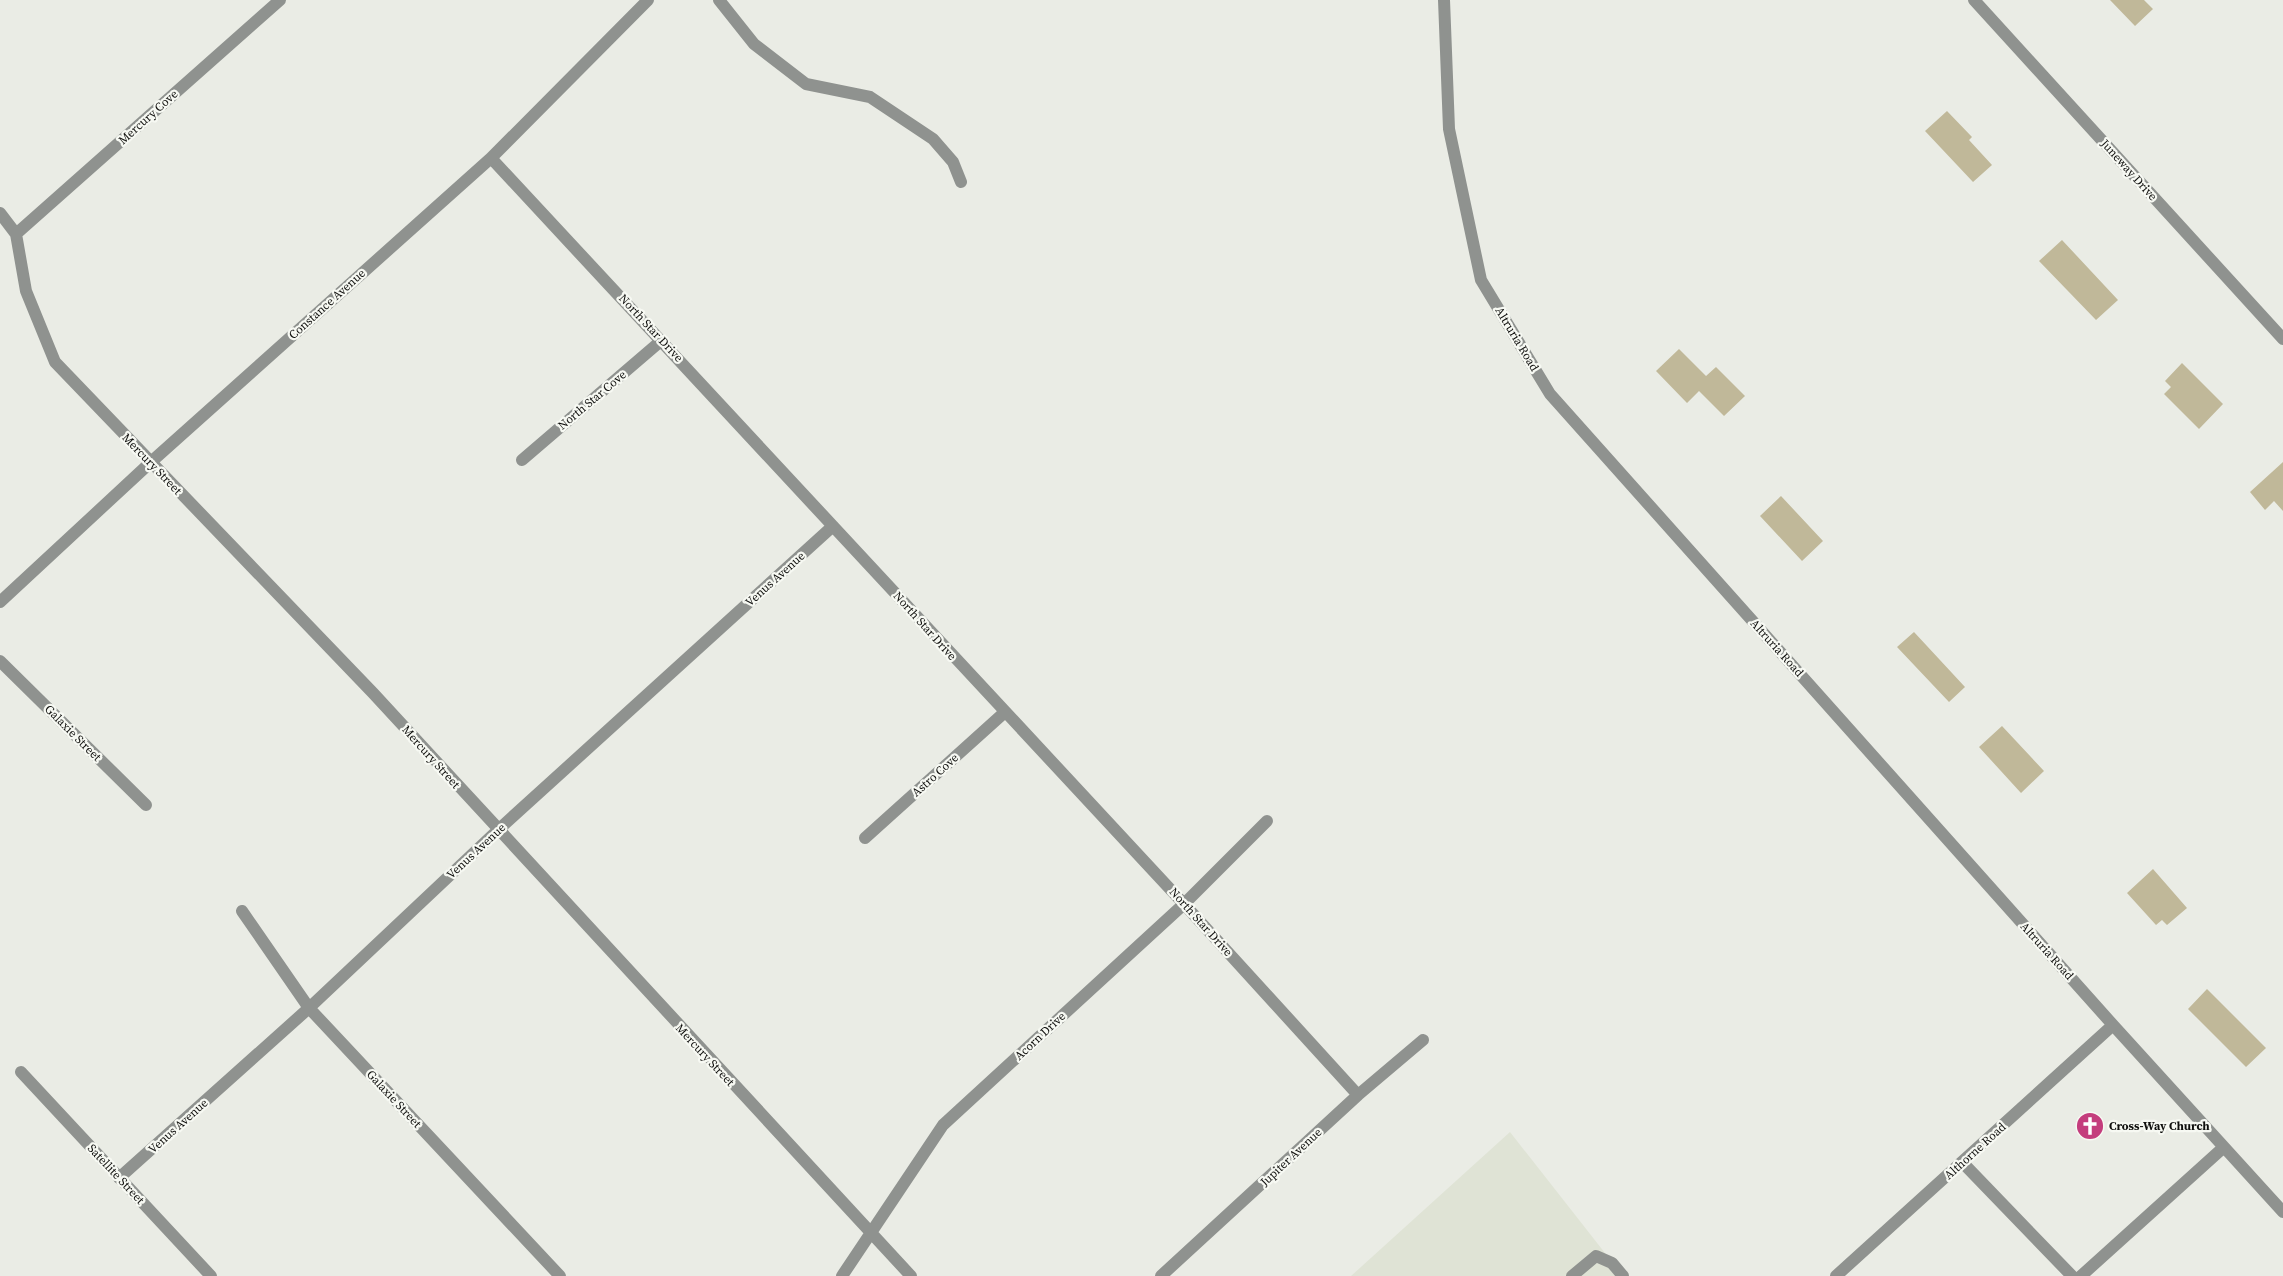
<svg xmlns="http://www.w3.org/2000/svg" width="2283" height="1276" font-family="'Source Serif 4',serif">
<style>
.built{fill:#dfe3d5}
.building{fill:#c0b899}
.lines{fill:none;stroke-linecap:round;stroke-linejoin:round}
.minor{stroke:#8f928f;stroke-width:12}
.labels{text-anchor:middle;stroke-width:4.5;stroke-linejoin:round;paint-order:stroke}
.street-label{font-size:12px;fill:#0f0f0d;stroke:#f7f9f3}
.poi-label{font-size:12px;font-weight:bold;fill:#0f0f0d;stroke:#f7f9f3;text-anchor:start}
</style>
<rect width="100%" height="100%" fill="#eaece5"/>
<path class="built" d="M1510 1132 1623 1276H1351Z"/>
<path class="building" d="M2110 0H2144L2153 9 2135 26Z
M1947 111 1972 137 1969 140 1992 165 1973 182 1925 131Z
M2062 240 2118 300 2096 320 2039 261Z
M1679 349 1706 376 1716 367 1745 396 1724 416 1699 391 1687 403 1656 371Z
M2182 363 2223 404 2199 429 2164 394 2171 387 2165 381Z
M2283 462V511L2274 501 2265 510 2250 492Z
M1781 496 1823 541 1802 561 1760 516Z
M1914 632 1965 687 1949 702 1897 647Z
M2002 726 2044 771 2021 793 1979 747Z
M2153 869 2187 908 2167 925 2162 920 2156 925 2127 893Z
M2207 989 2266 1048 2246 1067 2188 1009Z"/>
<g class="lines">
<path class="minor" d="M719 0 754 44 806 84 870 97 933 139 953 162 961 182
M1444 0 1449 129 1481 280 1550 394 2113 1025 2283 1212
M1974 0 2283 339
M491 158 1184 904 1358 1095
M0 213 16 234 26 291 55 362 373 693 911 1276
M16 234 280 0
M522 460 662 340
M0 602 151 462 491 158 648 0
M0 661 146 805
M865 838 1005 712
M242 911 309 1008 560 1276
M21 1072 211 1276
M1963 1163 2072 1276
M119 1178 309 1008 498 830 833 526
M842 1276 943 1125 1184 904 1267 821
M1161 1276 1358 1095 1423 1040
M1572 1276 1596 1256 1612 1263 1623 1276
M1836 1276 2113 1025
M2081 1276 2224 1147"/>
</g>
<defs>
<symbol id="church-disc" viewBox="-11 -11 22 22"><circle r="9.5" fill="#c43d7d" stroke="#f7f9f3"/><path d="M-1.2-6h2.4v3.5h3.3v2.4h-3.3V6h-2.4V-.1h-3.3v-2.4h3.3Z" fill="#fff"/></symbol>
</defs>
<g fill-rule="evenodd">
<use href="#church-disc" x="2074" y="1110" width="32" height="32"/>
</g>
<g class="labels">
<g class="street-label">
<text transform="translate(148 117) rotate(-42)" y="4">Mercury Cove</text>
<text transform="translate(2129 170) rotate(48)" y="4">Juneway Drive</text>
<text transform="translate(327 304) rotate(-42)" y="4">Constance Avenue</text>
<text transform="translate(651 328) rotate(47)" y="4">North Star Drive</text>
<text transform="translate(1517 339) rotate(59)" y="4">Altruria Road</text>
<text transform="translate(592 400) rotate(-40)" y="4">North Star Cove</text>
<text transform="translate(152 464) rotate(46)" y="4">Mercury Street</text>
<text transform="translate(775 579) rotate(-42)" y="4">Venus Avenue</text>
<text transform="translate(925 626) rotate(48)" y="4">North Star Drive</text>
<text transform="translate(1777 648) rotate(48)" y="4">Altruria Road</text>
<text transform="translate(73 733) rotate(45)" y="4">Galaxie Street</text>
<text transform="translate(431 757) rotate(48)" y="4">Mercury Street</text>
<text transform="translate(935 775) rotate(-42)" y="4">Astro Cove</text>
<text transform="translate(476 851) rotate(-43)" y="4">Venus Avenue</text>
<text transform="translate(1201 922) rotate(48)" y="4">North Star Drive</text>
<text transform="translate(2047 951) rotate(48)" y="4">Altruria Road</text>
<text transform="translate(1040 1036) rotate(-43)" y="4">Acorn Drive</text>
<text transform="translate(705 1055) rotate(47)" y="4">Mercury Street</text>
<text transform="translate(394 1099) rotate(47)" y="4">Galaxie Street</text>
<text transform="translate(178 1126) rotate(-42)" y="4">Venus Avenue</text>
<text transform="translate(1975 1151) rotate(-42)" y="4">Althorne Road</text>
<text transform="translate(1291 1157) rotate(-43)" y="4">Jupiter Avenue</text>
<text transform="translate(116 1174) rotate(47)" y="4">Satellite Street</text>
</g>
<g class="poi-label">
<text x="2109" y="1130">Cross-Way Church</text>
</g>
</g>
</svg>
